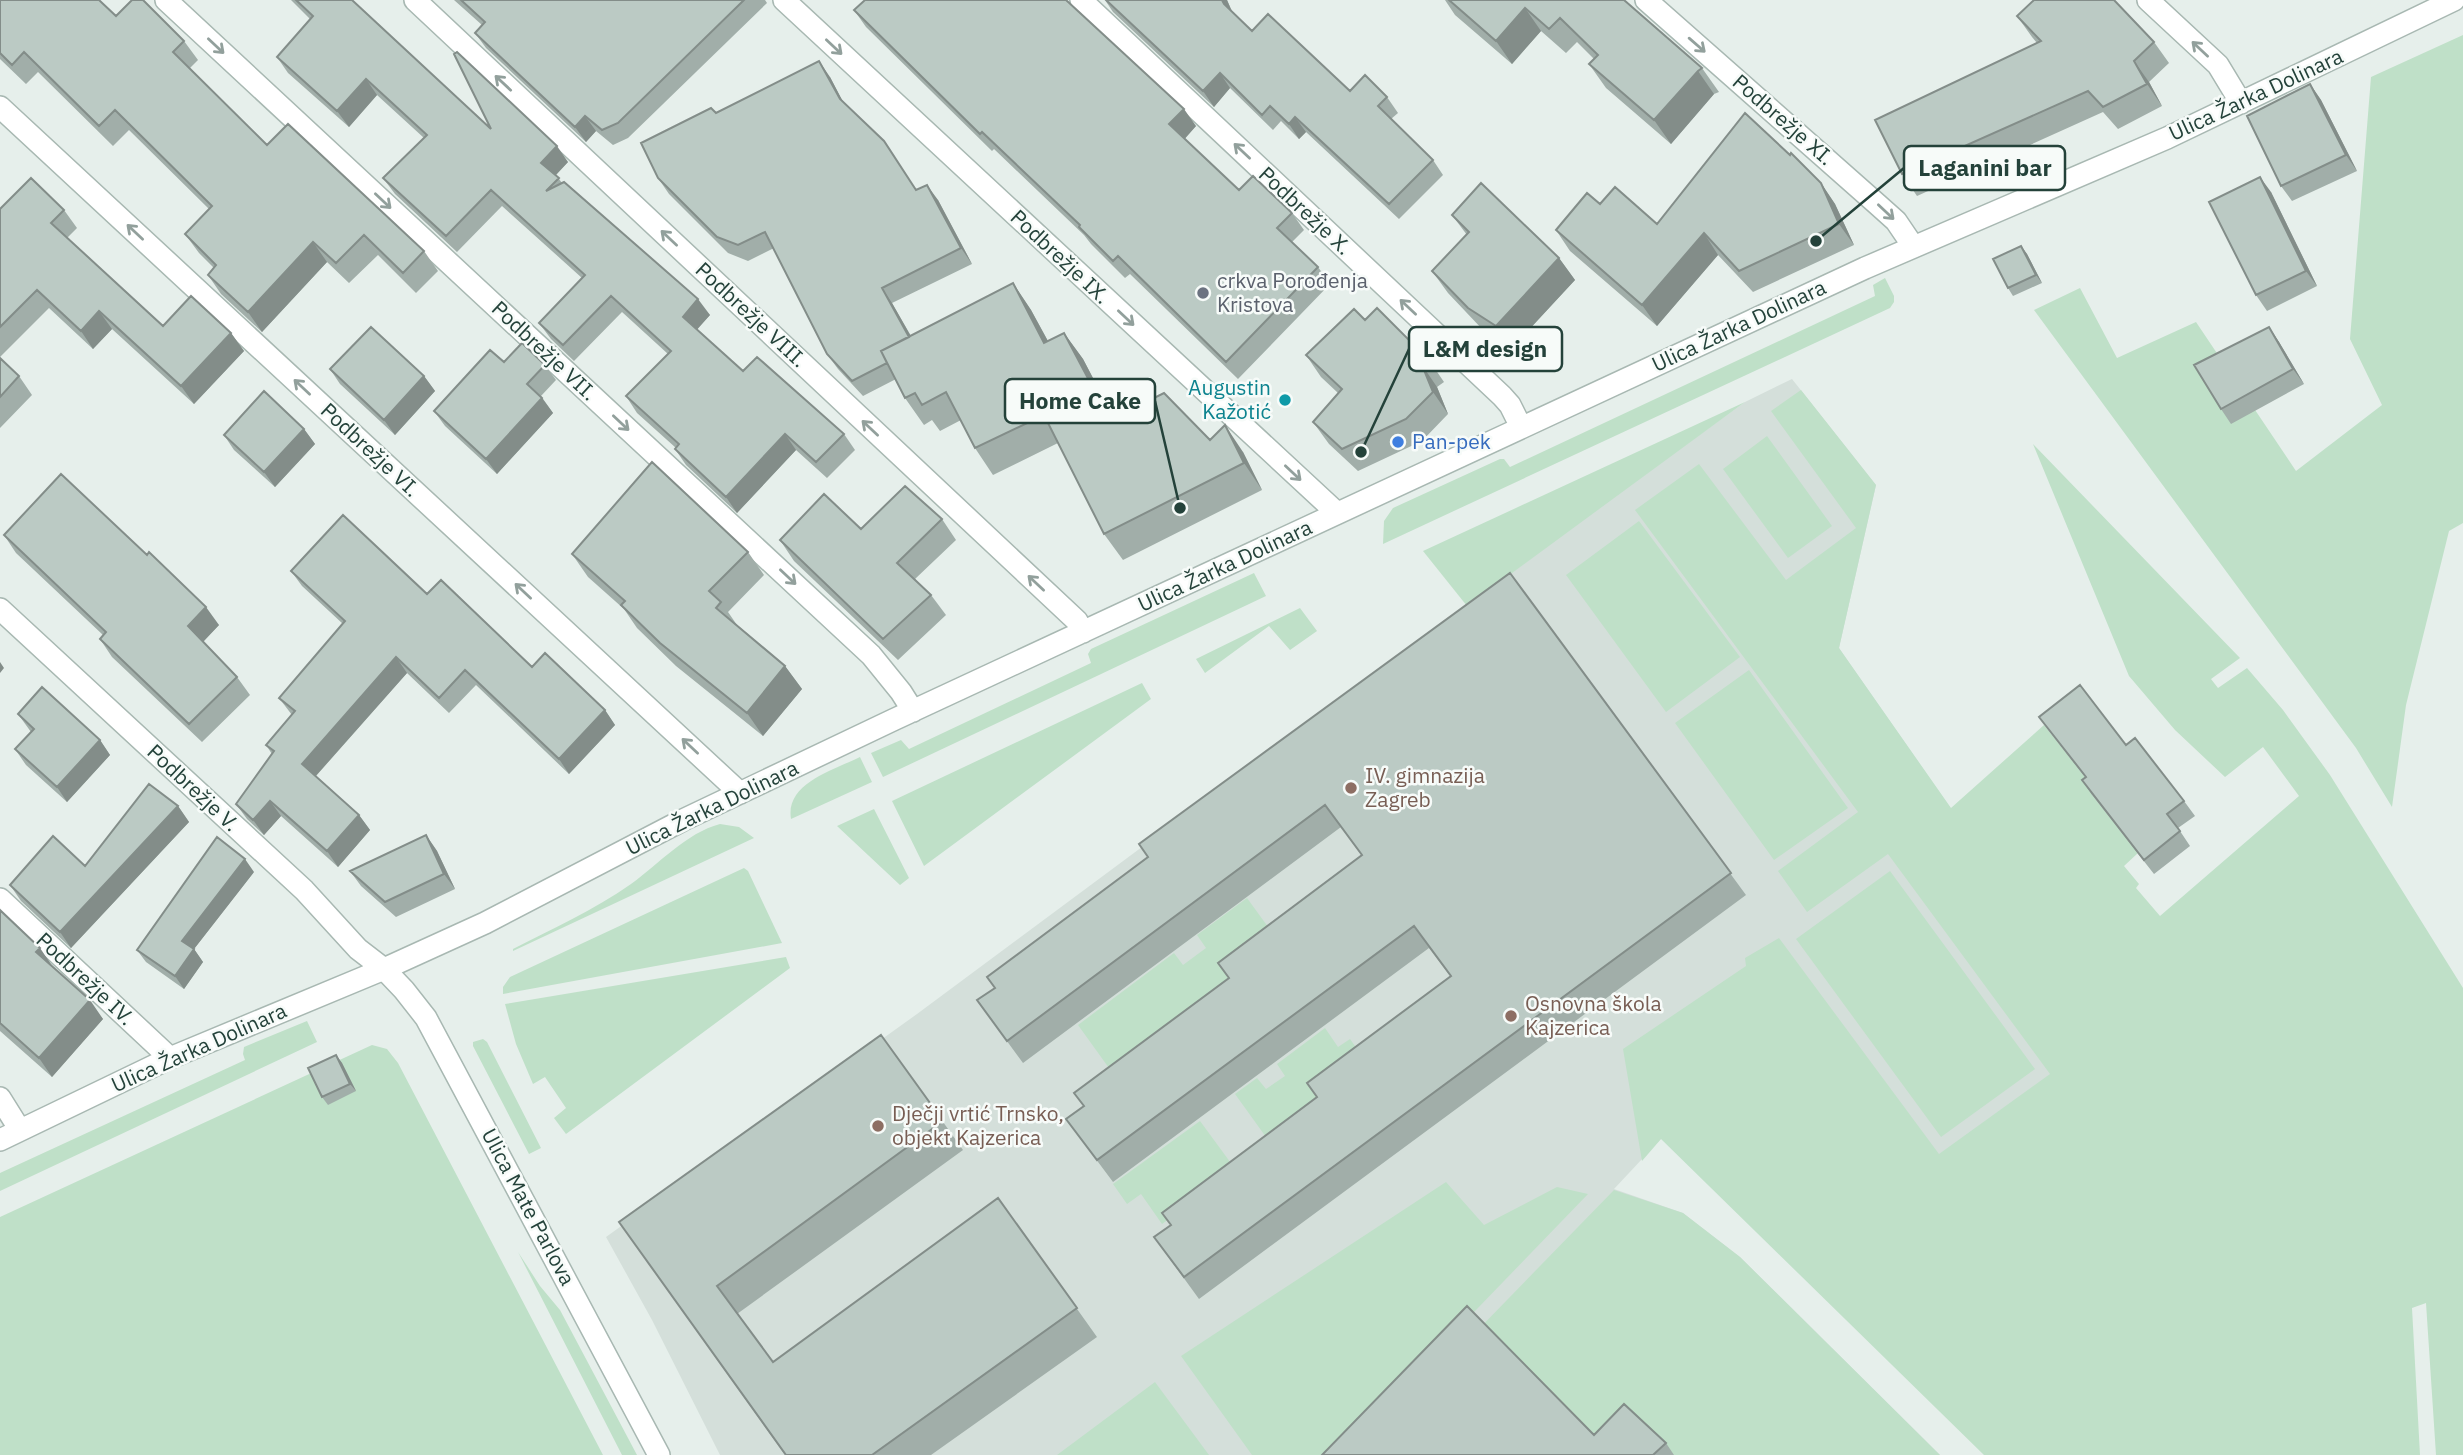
<svg xmlns="http://www.w3.org/2000/svg" width="2463" height="1455" font-family="'IBM Plex Sans',sans-serif">
<style>
.built{fill:#d4dfda}
.green{fill:#bfe0c8}
.lines{fill:none;stroke-linecap:round;stroke-linejoin:round}
.minor-casing{stroke:#a8b8b2;stroke-width:24}
.minor{stroke:#fff;stroke-width:21}
.wall{fill:#a1aea9}
.shaded-wall{fill:#838d89}
.building{fill:#bbcac4;stroke:#838d89;stroke-width:2}
.oneway{stroke:#92a09c}
.worship-dot{fill:#6b7280;stroke:#f7fbf9;stroke-width:2.5}
.culture-dot{fill:#0f9aa8;stroke:#f7fbf9;stroke-width:2.5}
.shop-dot{fill:#3f7fe0;stroke:#f7fbf9;stroke-width:2.5}
.education-dot{fill:#8d6e63;stroke:#f7fbf9;stroke-width:2.5}
.labels{text-anchor:middle;stroke-width:5;stroke-linejoin:round;paint-order:stroke}
.street-label{font-size:21px;fill:#24423a;stroke:#f7fbf9}
.worship-label{font-size:21px;fill:#5b616d;stroke:#f7fbf9;text-anchor:start}
.culture-label{font-size:21px;fill:#0d838f;stroke:#f7fbf9;text-anchor:end}
.shop-label{font-size:21px;fill:#366cbe;stroke:#f7fbf9;text-anchor:start}
.education-label{font-size:21px;fill:#785e54;stroke:#f7fbf9;text-anchor:start}
.leader{fill:none;stroke:#24423a;stroke-width:2.5}
.callout-dot{fill:#24423a;stroke:#f7fbf9;stroke-width:2.5}
.callout{fill:#f7fbf9;stroke:#24423a;stroke-width:2.5}
.callout-label{font-size:23px;text-anchor:middle;font-weight:bold;fill:#24423a}
</style>
<rect width="100%" height="100%" fill="#e6efeb"/>
<path class="built" d="M1792 379 1876 485 1839 648 1951 809 2199 1132 1951 1247 1746 1048 1614 1189 1683 1213 1740 1257 1940 1455H720L652 1320 606 1237 917 1014 1631 484 1745 402Z"/>
<path class="green" d="M2463 35V523L2449 531 2406 705 2392 807 2356 748 2034 310 2080 288 2117 358 2196 322 2296 471 2382 405 2350 339 2371 77Z
M1885 278 1894 296V302L1890 308 1383 544 1384 521 1393 508 1500 459H1504L1510 467 1875 296 1873 285Z
M1801 390 1876 485 1839 648 1951 808 2044 725 2096 791 2092 795 2138 853 2124 866 2139 884 2136 888 2160 916 2299 796 2263 747 2225 777 2175 730 2129 676 2033 444 2240 658 2211 679 2218 688 2247 668 2283 710 2330 775 2463 988V1455H2436L2426 1303 2412 1308 2420 1455H1984L1661 1139 1642 1161 1623 1049 1746 966 1745 958 1779 938 1939 1154 2050 1074 1888 854 1807 912 1778 871 1858 812 1635 510 1699 464 1786 580 1856 528 1771 411Z
M1745 402 1467 606 1423 551Z
M1767 436 1832 526 1788 558 1723 469Z
M1639 521 1740 657 1666 712 1566 575Z
M1254 573 1266 596 883 777 871 753 901 740 909 749 1091 663 1088 654 1091 649Z
M1300 608 1317 631 1290 650 1269 626 1205 673 1196 659Z
M1749 670 1848 808 1774 860 1675 723Z
M1142 683 1151 699 924 866 892 801Z
M860 757 872 782 791 819C785 783 834 770 860 757Z
M874 809 909 878 900 885 837 826Z
M720 824 739 827 754 838 513 951V949C552 929 594 910 631 884 659 864 686 833 720 824Z
M744 868 748 871 782 943 503 994V987L510 977Z
M1890 871 2035 1069 1941 1137 1796 939Z
M1247 898 1271 931 1270 953 1114 1075 1078 1025 1174 953 1183 965 1206 948 1197 935Z
M786 957 790 968 566 1134 554 1118 566 1108 545 1077 533 1084 516 1044 505 1004Z
M307 1021 317 1042 0 1191V1173L245 1060 243 1054 244 1047Z
M1325 1028 1338 1047 1350 1039 1370 1067 1271 1144 1235 1094 1257 1078 1266 1089 1285 1076 1277 1064Z
M483 1039 487 1042 541 1148 529 1154 473 1046V1042Z
M372 1045 387 1049 398 1063 603 1455H0V1217Z
M1200 1121 1236 1170 1162 1224 1141 1194 1127 1204 1113 1184Z
M1446 1182 1484 1225 1557 1187 1588 1194 1336 1455H1252L1181 1356Z
M1614 1190 1683 1213 1740 1257 1940 1455H1356Z
M518 1252 540 1286 560 1310 637 1455H622Z
M1155 1382 1209 1455H1057Z"/>
<g class="lines">
<defs>
<path id="minor" d="M166 0 871 655 901 692 913 711
M415 0 1077 621 1083 632
M784 0 1337 513
M1081 0 1502 396 1510 405 1521 427
M1646 0 1877 204 1896 221 1913 246
M2148 0 2218 65 2241 103
M0 107 740 793
M0 609 304 890 358 949 384 969 404 990 426 1018 659 1455
M0 899 170 1058
M0 1098 20 1130
M0 1140 170 1058 384 969 485 923 683 820 893 720 1865 268 2167 138 2454 0"/>
</defs>
<use href="#minor" class="minor-casing"/>
<use href="#minor" class="minor"/>
</g>
<path class="wall" d="M0 0 116 16 184 41 198 60 190 68 267 145 424 251 438 271 416 293 378 255 349 283 327 262 262 332 221 294 208 275 214 268 199 253 185 234 209 209 129 130 113 146 38 72 26 84 0 59Z
M291 0H352L491 129 568 162 556 175 562 183 710 315 697 329 743 371 844 434 855 450 827 478 796 450 737 513 686 465 675 449 676 448 637 413 626 396 668 354 622 312 574 361 551 339 539 323 582 278 502 206 457 252 395 194 383 178 424 138 377 95 349 127 288 73 277 57 310 19Z
M454 0H765L767 3 628 138 613 145 596 131 586 142 486 48 475 33 482 25Z
M1105 0H1227L1232 11 1252 31 1350 91 1387 97 1398 113 1391 119 1433 160 1443 175 1399 219 1306 132 1299 139 1281 121 1273 130 1230 88 1214 107 1113 12Z
M1445 0H1624L1702 68 1719 92 1714 94 1671 144 1606 88 1589 64 1594 59 1577 42 1566 53 1541 31 1512 64 1455 15Z
M854 10 1196 126 1184 139 1239 190 1292 213 1304 230 1292 242 1318 267 1330 284 1238 379 1130 274 1125 278 1091 244 1084 235 994 149 992 151 866 27Z
M2017 16 2154 42 2169 63 2149 82 2162 106 2118 129 2103 112 1917 196 1902 174 2037 43 2032 37Z
M830 77 844 104 917 190 938 200 972 264 892 303 911 336 1013 283 1031 310 1048 341 1064 333 1083 359 1114 418 1210 440 1243 452 1262 490 1123 560 1104 534 1058 443 993 475 975 448 961 420 940 431 932 420 924 425 905 398 896 379 863 396 838 369 827 354 774 248 748 261 728 253 669 194 658 178 716 113Z
M2310 84 2321 100 2357 171 2292 201 2281 186Z
M1821 183 1835 204 1854 245 1753 292 1718 255 1657 326 1570 251 1556 230 1600 204 1657 224Z
M2271 192 2317 286 2267 311 2256 295Z
M0 209 64 210 77 228 67 238 163 326 231 333 244 351 194 404 112 329 93 349 49 308 0 357Z
M1452 215 1559 258 1575 280 1512 348 1483 330 1448 293 1432 271 1467 235Z
M2021 246 2027 254 2042 283 2013 296 2008 288Z
M1365 320 1429 360 1444 382 1437 387 1448 414 1422 441 1358 471 1329 444 1313 422 1338 393 1321 377 1306 355Z
M2269 327 2279 342 2304 384 2231 424 2221 409Z
M0 358 19 376 32 395 0 428Z
M504 362 545 365 556 380 541 396 553 413 497 474 445 426 434 411Z
M330 369 424 376 435 391 395 435 340 384Z
M304 429 315 444 275 487 234 450 224 435Z
M942 519 956 540 915 579 931 595 946 615 898 660 794 561 780 540Z
M4 535 219 625 203 642 237 677 250 695 202 742 112 657 100 639 103 635 16 553Z
M748 552 764 575 728 612 737 625 785 666 802 689 763 736 676 666 637 628 624 609 588 577 572 554Z
M291 571 427 594 532 667 605 710 615 725 569 774 476 685 449 713 407 673 316 776 359 815 370 830 338 867 281 816 264 835 247 819 236 804 272 754 266 745 292 715 279 698 343 624 302 586Z
M1510 573 1746 895 1199 1299 1154 1237 1171 1225 1317 1097 1450 976 1429 948 1113 1182 1066 1119 1084 1107 1074 1093 1229 978 1362 856 1341 827 1023 1063 977 1000 995 988 987 977 1148 857Z
M18 714 100 740 110 755 67 802 26 765 15 749 31 732Z
M2039 717 2126 745 2184 801 2195 816 2178 828 2190 846 2154 874 2092 795 2082 780 2085 777Z
M178 806 189 822 71 948 21 901 10 885 85 866Z
M426 835 437 851 455 889 396 917 361 886 350 871Z
M254 872 194 949 203 962 184 989 146 962 137 950Z
M0 910 53 967 103 1019 52 1077 0 1031Z
M881 1035 963 1150 737 1314 773 1362 998 1198 1097 1337 931 1455H785L619 1222Z
M336 1055 342 1063 356 1091 328 1105 322 1097Z
M1594 1435 1666 1443 1674 1455H1322Z"/>
<path class="shaded-wall" d="M1222 0H1227L1235 19 1224 4Z
M1525 8 1541 31 1512 64 1496 41Z
M819 61 830 77 850 115 840 99Z
M2134 61 2149 82 2162 106 2147 84Z
M1698 71 1714 94 1671 144 1654 120Z
M1220 73 1230 88 1214 107 1203 91Z
M366 79 377 95 349 127 337 111Z
M2310 84 2321 100 2357 171 2346 155Z
M1184 109 1196 126 1182 142 1169 124Z
M585 116 596 131 586 142 575 127Z
M1295 117 1306 132 1299 139 1289 124Z
M557 146 568 162 552 179 541 163Z
M2260 177 2271 192 2317 286 2306 271Z
M1821 183 1835 204 1854 245 1839 224Z
M927 185 938 200 972 264 961 248Z
M1704 233 1718 255 1657 326 1642 305Z
M313 242 327 262 262 332 248 312Z
M2021 246 2027 254 2042 283 2036 275Z
M1559 258 1575 280 1512 348 1496 326Z
M1013 283 1031 310 1063 369 1044 343Z
M882 288 892 303 926 363 915 348Z
M698 299 710 315 694 333 683 317Z
M99 311 112 329 93 349 81 331Z
M2269 327 2279 342 2304 384 2293 369Z
M231 333 244 351 194 404 181 386Z
M1064 333 1083 359 1129 447 1110 420Z
M1422 365 1437 387 1448 414 1433 392Z
M424 376 435 391 395 435 384 420Z
M542 398 553 413 497 474 486 459Z
M1225 425 1243 452 1262 490 1244 463Z
M304 429 315 444 275 487 264 472Z
M785 434 796 450 737 513 726 497Z
M206 607 219 625 200 645 188 626Z
M396 657 407 673 313 779 302 764Z
M0 662 4 668 0 673Z
M785 666 802 689 763 736 747 713Z
M605 710 615 725 569 774 559 759Z
M100 740 110 755 67 802 57 787Z
M270 801 281 816 264 835 253 820Z
M178 806 189 822 71 948 60 932Z
M359 815 370 830 338 867 327 851Z
M426 835 437 851 455 889 444 874Z
M245 859 254 872 194 949 203 962 184 989 175 976 182 941Z
M40 948 53 967 49 971 36 952Z
M90 1000 103 1019 52 1077 39 1058Z
M336 1055 342 1063 356 1091 350 1084Z"/>
<path class="building" d="M0 0H99L116 16 132 0H143L184 41 173 52 267 145 288 124 424 251 403 273 364 235 336 263 313 242 248 312 208 275 216 265 185 234 212 206 115 110 99 126 24 52 12 65 0 53Z
M296 0H352L491 129 454 54 457 52 557 146 541 163 559 178 546 191 564 182 698 299 683 317 743 371 757 357 844 434 816 462 785 434 726 497 675 449 679 444 626 396 671 351 611 296 563 345 539 323 585 275 491 190 446 236 383 178 427 135 366 79 337 111 277 57 313 16Z
M461 0H744L618 123 602 130 585 116 575 127 475 33 485 22Z
M865 0H1066L1184 109 1169 124 1239 190 1253 176 1292 213 1277 228 1318 267 1226 362 1118 256 1113 261 1079 227 1080 225 982 132 980 134 854 10Z
M1106 0H1222L1224 4 1252 31 1268 14 1350 91 1365 75 1387 97 1378 106 1433 160 1389 204 1295 117 1289 124 1270 106 1262 115 1220 73 1203 91Z
M1449 0H1624L1702 68 1698 71 1654 120 1589 64 1598 55 1560 18 1549 29 1525 8 1496 41Z
M2034 0H2114L2154 42 2134 61 2147 84 2103 107 2088 91 1902 174 1875 120 2041 41 2017 16Z
M819 61 840 99 884 141 916 190 927 185 961 248 882 288 909 337 881 351 887 363 852 381 827 354 765 232 738 245 717 237 658 178 641 143 711 108 716 113Z
M2310 84 2346 155 2281 186 2247 116Z
M1745 113 1790 155 1791 153 1821 183 1839 224 1739 271 1704 233 1642 305 1556 230 1587 193 1600 204 1615 187 1657 224Z
M2260 177 2306 271 2256 295 2209 202Z
M31 178 64 210 51 223 163 326 191 296 231 333 181 386 99 311 81 331 37 290 0 327V209Z
M1481 183 1559 258 1496 326 1468 308 1432 271 1469 232 1452 215Z
M2021 246 2036 275 2008 288 1993 259Z
M1013 283 1044 343 1064 333 1110 420 1164 393 1210 440 1225 425 1244 463 1104 534 1044 415 975 448 946 392 922 405 915 393 905 398 881 351Z
M1377 308 1429 360 1422 365 1433 392 1406 419 1342 449 1313 422 1342 389 1306 355 1354 309 1365 320Z
M371 327 424 376 384 420 330 369Z
M2269 327 2293 369 2221 409 2194 365Z
M522 343 545 365 527 384 542 398 486 459 434 411 490 350 504 362Z
M0 358 19 376 0 397Z
M264 391 304 429 264 472 224 435Z
M652 462 748 552 709 591 721 602 716 608 785 666 747 713 660 643 621 605 625 601 572 554Z
M61 474 147 555 149 552 206 607 188 626 237 677 189 724 100 639 106 632 4 535Z
M905 486 942 519 897 563 931 595 883 639 780 540 824 494 861 529Z
M343 515 427 594 441 580 532 667 545 653 605 710 559 759 465 670 439 698 396 657 302 764 359 815 327 851 270 801 253 820 236 804 274 751 266 745 295 711 279 698 345 621 291 571Z
M1510 573 1731 873 1184 1277 1154 1237 1171 1225 1162 1213 1317 1097 1307 1083 1451 976 1414 926 1097 1160 1066 1119 1084 1106 1074 1093 1229 978 1218 963 1362 855 1325 805 1007 1041 977 1000 995 988 987 977 1148 857 1139 844Z
M2080 685 2126 745 2135 738 2184 801 2167 814 2180 831 2144 860 2082 780 2086 777 2039 717Z
M42 687 100 740 57 787 15 749 34 729 18 714Z
M149 784 178 806 60 932 10 885 53 836 85 866Z
M426 835 444 874 385 902 350 871Z
M217 837 245 859 182 941 194 949 175 976 137 950Z
M0 910 40 948 36 952 90 1000 39 1058 0 1023Z
M881 1035 943 1121 717 1286 773 1362 998 1198 1077 1308 872 1455H786L619 1222Z
M336 1055 350 1084 322 1097 308 1068Z
M1467 1306 1594 1435 1624 1404 1666 1443 1653 1455H1322Z"/>
<defs><path id="oneway-shaft" d="M-6 0H5M1.5-3L5.5 0L1.5 3" fill="none" stroke-width="1.6" stroke-linecap="round" stroke-linejoin="round" transform="scale(1.75)"/></defs>
<g class="oneway">
<use href="#oneway-shaft" transform="translate(1697 45) rotate(41)"/>
<use href="#oneway-shaft" transform="translate(216 46) rotate(43)"/>
<use href="#oneway-shaft" transform="translate(834 47) rotate(43)"/>
<use href="#oneway-shaft" transform="translate(2200 49) rotate(-137)"/>
<use href="#oneway-shaft" transform="translate(503 83) rotate(-137)"/>
<use href="#oneway-shaft" transform="translate(1242 151) rotate(-137)"/>
<use href="#oneway-shaft" transform="translate(383 201) rotate(43)"/>
<use href="#oneway-shaft" transform="translate(1886 212) rotate(43)"/>
<use href="#oneway-shaft" transform="translate(135 232) rotate(-137)"/>
<use href="#oneway-shaft" transform="translate(669 238) rotate(-137)"/>
<use href="#oneway-shaft" transform="translate(1408 307) rotate(-137)"/>
<use href="#oneway-shaft" transform="translate(1126 318) rotate(43)"/>
<use href="#oneway-shaft" transform="translate(302 387) rotate(-137)"/>
<use href="#oneway-shaft" transform="translate(621 423) rotate(43)"/>
<use href="#oneway-shaft" transform="translate(870 428) rotate(-137)"/>
<use href="#oneway-shaft" transform="translate(1293 473) rotate(43)"/>
<use href="#oneway-shaft" transform="translate(788 577) rotate(43)"/>
<use href="#oneway-shaft" transform="translate(1036 583) rotate(-137)"/>
<use href="#oneway-shaft" transform="translate(523 591) rotate(-137)"/>
<use href="#oneway-shaft" transform="translate(690 746) rotate(-137)"/>
</g>
<circle class="worship-dot" cx="1203" cy="293" r="7"/>
<circle class="culture-dot" cx="1285" cy="400" r="7"/>
<circle class="shop-dot" cx="1398" cy="442" r="7"/>
<g class="education-dot">
<circle cx="1351" cy="788" r="7"/>
<circle cx="1511" cy="1016" r="7"/>
<circle cx="878" cy="1126" r="7"/>
</g>
<g class="labels">
<g class="street-label">
<text transform="translate(2256 95) rotate(-25)" y="7">Ulica Žarka Dolinara</text>
<text transform="translate(1783 120) rotate(41)" y="7">Podbrežje XI.</text>
<text transform="translate(1305 211) rotate(43)" y="7">Podbrežje X.</text>
<text transform="translate(1060 257) rotate(43)" y="7">Podbrežje IX.</text>
<text transform="translate(751 315) rotate(43)" y="7">Podbrežje VIII.</text>
<text transform="translate(1739 326) rotate(-25)" y="7">Ulica Žarka Dolinara</text>
<text transform="translate(544 351) rotate(43)" y="7">Podbrežje VII.</text>
<text transform="translate(370 450) rotate(43)" y="7">Podbrežje VI.</text>
<text transform="translate(1225 566) rotate(-25)" y="7">Ulica Žarka Dolinara</text>
<text transform="translate(193 788) rotate(43)" y="7">Podbrežje V.</text>
<text transform="translate(712 808) rotate(-26)" y="7">Ulica Žarka Dolinara</text>
<text transform="translate(85 979) rotate(43)" y="7">Podbrežje IV.</text>
<text transform="translate(199 1048) rotate(-24)" y="7">Ulica Žarka Dolinara</text>
<text transform="translate(528 1207) rotate(62)" y="7">Ulica Mate Parlova</text>
</g>
<g class="worship-label">
<text x="1217" y="288">crkva Porođenja<tspan x="1217" dy="24">Kristova</tspan></text>
</g>
<g class="culture-label">
<text x="1271" y="395">Augustin<tspan x="1271" dy="24">Kažotić</tspan></text>
</g>
<g class="shop-label">
<text x="1412" y="449">Pan-pek</text>
</g>
<g class="education-label">
<text x="1365" y="783">IV. gimnazija<tspan x="1365" dy="24">Zagreb</tspan></text>
<text x="1525" y="1011">Osnovna škola<tspan x="1525" dy="24">Kajzerica</tspan></text>
<text x="892" y="1121">Dječji vrtić Trnsko,<tspan x="892" dy="24">objekt Kajzerica</tspan></text>
</g>
</g>
<path class="leader" d="M1816 241L1904 168M1361 452L1409 349M1180 508L1155 401"/>
<g class="callout-dot">
<circle cx="1816" cy="241" r="7"/>
<circle cx="1361" cy="452" r="7"/>
<circle cx="1180" cy="508" r="7"/>
</g>
<g class="callout">
<rect x="1904" y="146" width="161" height="44" rx="7"/>
<rect x="1409" y="327" width="153" height="44" rx="7"/>
<rect x="1005" y="379" width="150" height="44" rx="7"/>
</g>
<g class="callout-label">
<text x="1985" y="176">Laganini bar</text>
<text x="1485" y="357">L&amp;M design</text>
<text x="1080" y="409">Home Cake</text>
</g>
</svg>
